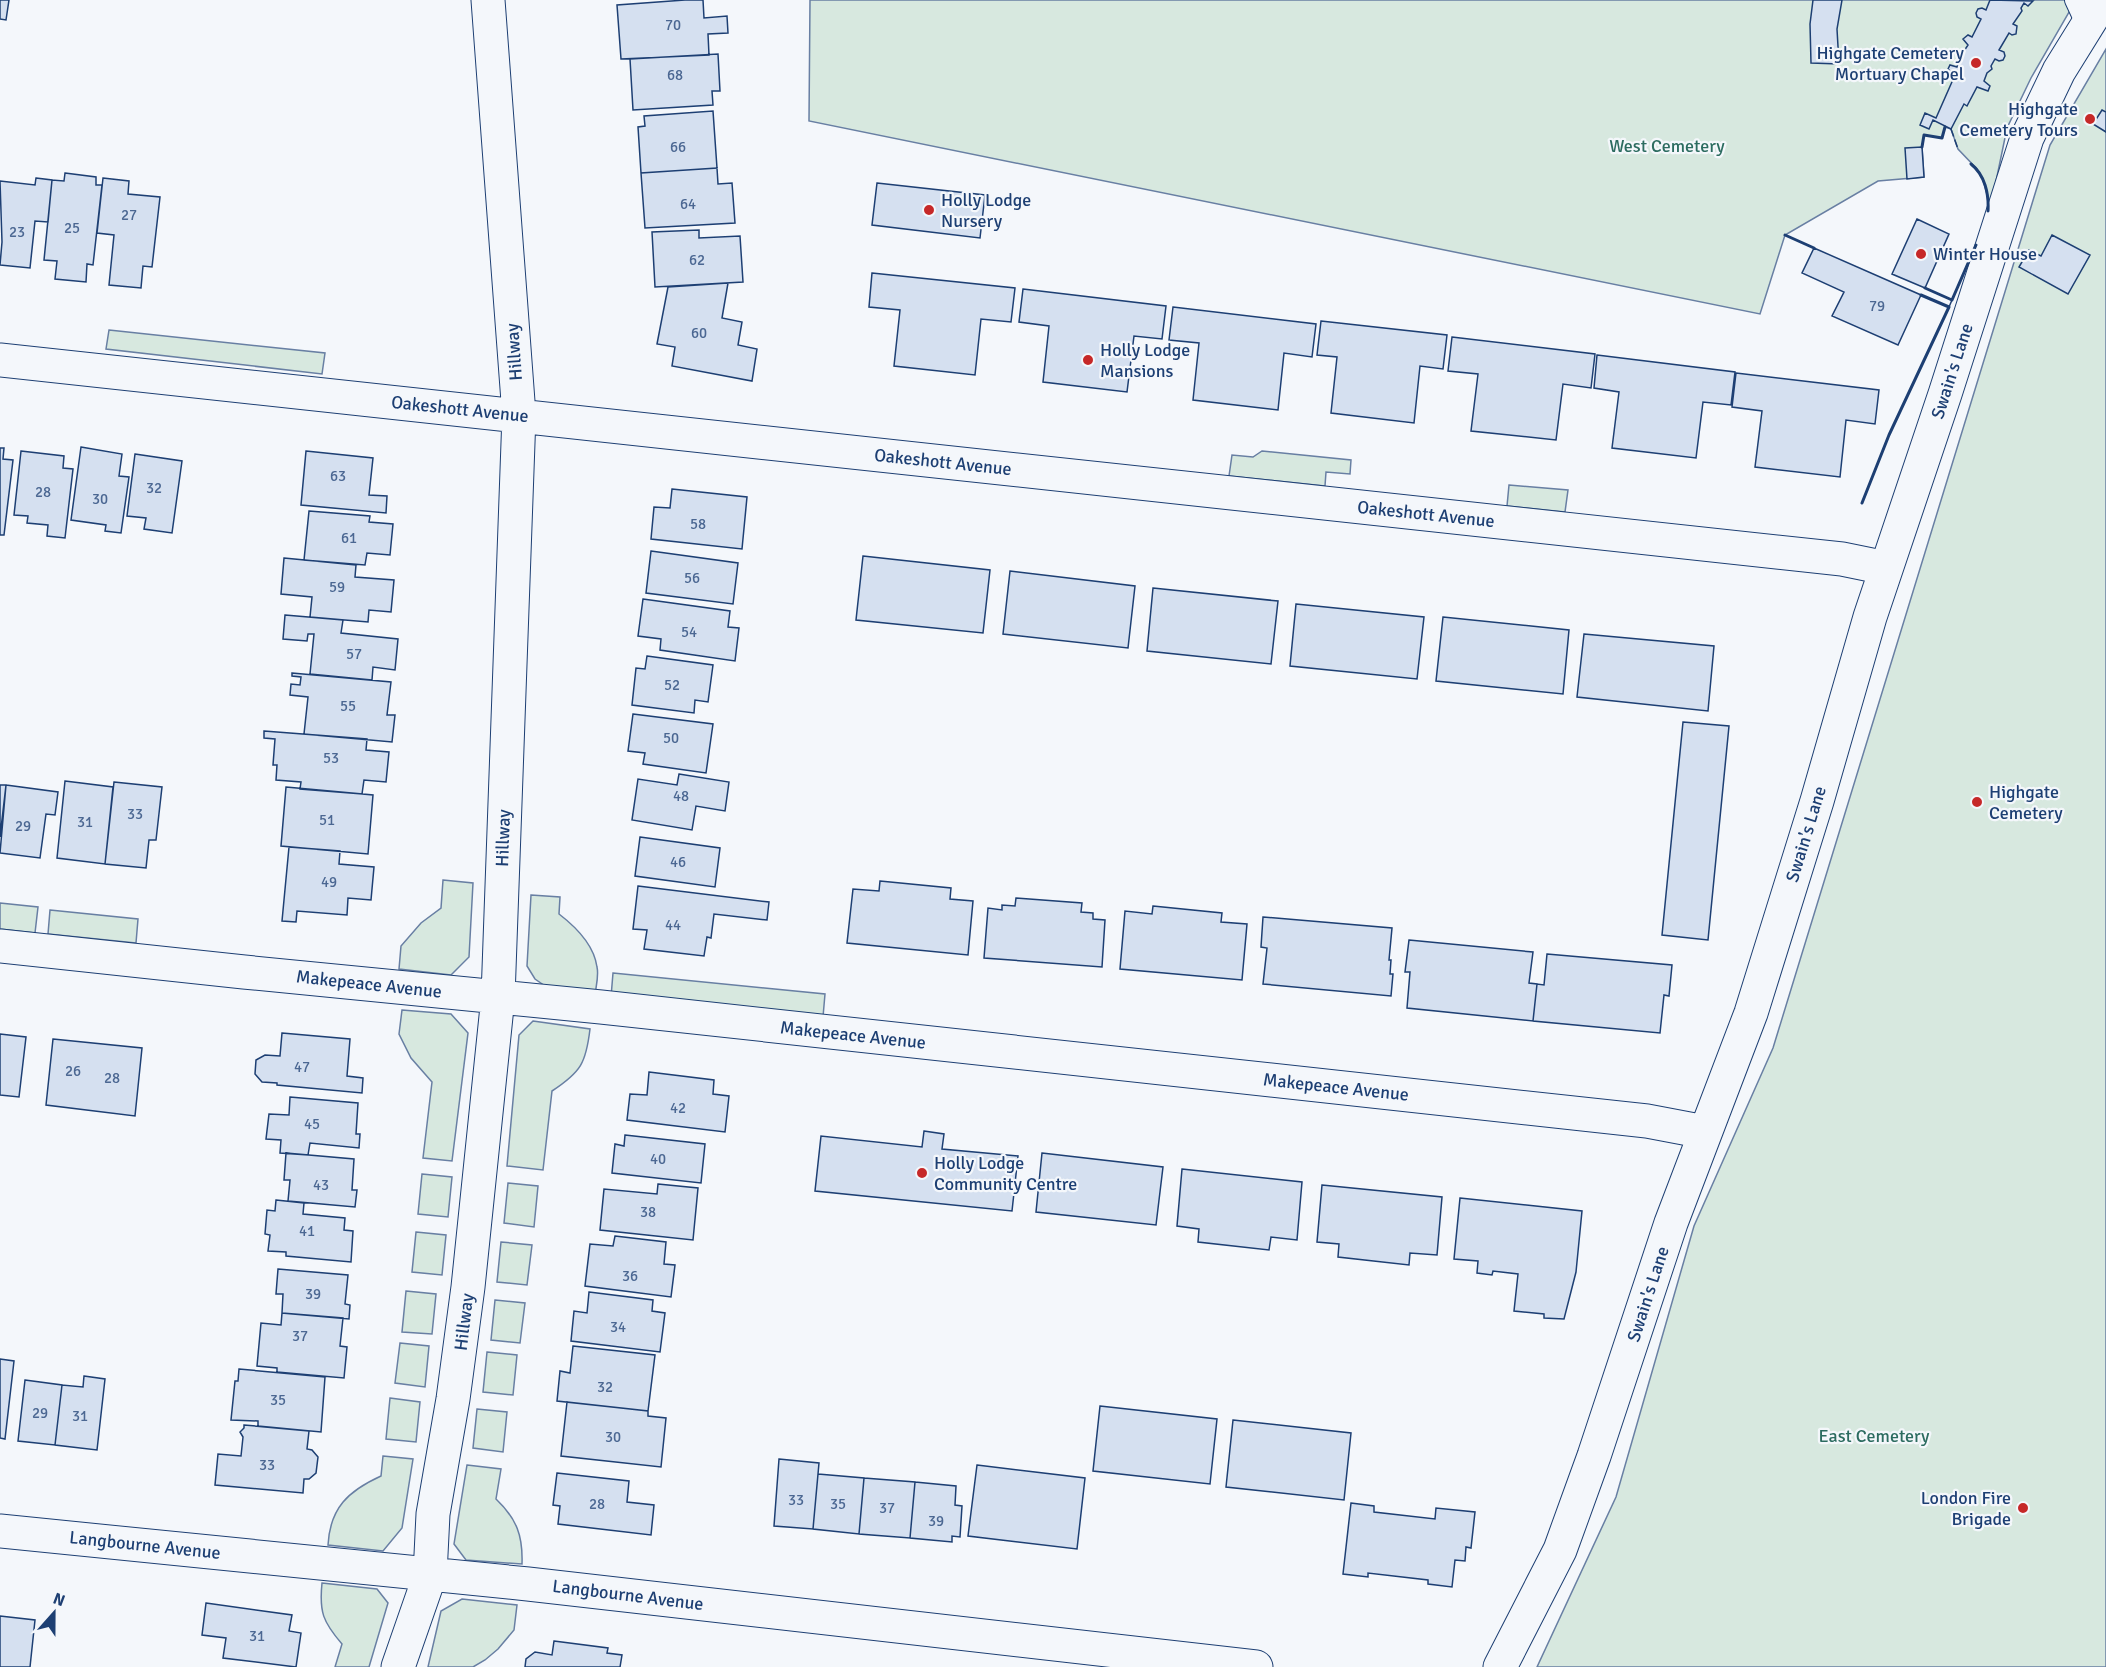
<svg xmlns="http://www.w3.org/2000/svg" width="2106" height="1667" font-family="Signika,sans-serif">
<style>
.green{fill:#d7e8df;stroke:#687fa3;stroke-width:1.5}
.building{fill:#d5e0f0;stroke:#1d3f73;stroke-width:1.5}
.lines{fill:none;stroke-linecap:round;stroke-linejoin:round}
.service-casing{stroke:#1d3f73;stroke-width:20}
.minor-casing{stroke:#1d3f73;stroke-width:35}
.service{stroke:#f4f7fb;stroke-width:18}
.minor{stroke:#f4f7fb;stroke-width:33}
.fence{stroke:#1d3f73;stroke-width:1.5;stroke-dasharray:8 3;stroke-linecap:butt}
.wall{stroke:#1d3f73;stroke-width:3}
.poi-dot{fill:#c62828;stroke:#f4f7fb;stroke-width:2}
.labels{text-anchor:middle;stroke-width:4.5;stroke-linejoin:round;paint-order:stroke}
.number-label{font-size:15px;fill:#4b6792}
.poi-label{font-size:18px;fill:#1d3f73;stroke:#f4f7fb;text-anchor:start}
.park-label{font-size:18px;fill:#2c6c60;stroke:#f4f7fb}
.street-label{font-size:18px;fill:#1d3f73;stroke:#f4f7fb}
</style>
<rect width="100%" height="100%" fill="#f4f7fb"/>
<path class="green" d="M810 0H2076L2031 78 2007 128 1988 220 1989 201 1983 180 1977 169 1958 149 1951 129 1945 127 1942 138 1924 135 1922 147 1924 177 1878 181 1785 235 1760 314 809 121Z
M2106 49V1667H1537L1616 1497 1694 1226 1773 1048 2050 145Z
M109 330 325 353 322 374 106 349Z
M1262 451 1351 460 1350 474 1326 472 1325 486 1229 476 1232 455 1253 457Z
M1509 485 1568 490 1565 512 1507 506Z
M443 880 473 883 469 957 451 975 399 969 401 946 421 923 441 908Z
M531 895 560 897 559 914C576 927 594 945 597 967 599 976 596 986 595 995L551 990 535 979 527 966Z
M0 903 38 907 35 933 0 929Z
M50 910 138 919 136 943 48 934Z
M613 973 825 994 823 1017 611 997Z
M402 1010 451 1014 468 1033 452 1161 423 1158 432 1082 411 1058 399 1034Z
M533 1021 590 1029C586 1063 581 1072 552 1091L543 1170 507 1166 519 1035Z
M422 1174 452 1177 448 1217 418 1214Z
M508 1183 538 1186 534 1227 504 1223Z
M416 1232 446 1235 442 1275 412 1272Z
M501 1242 532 1245 527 1285 497 1282Z
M406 1291 436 1294 432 1334 402 1332Z
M495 1300 525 1303 520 1343 491 1340Z
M400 1343 429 1346 425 1387 395 1383Z
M487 1352 517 1355 513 1395 483 1392Z
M390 1398 420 1402 416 1442 386 1439Z
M477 1409 507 1412 503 1452 473 1448Z
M383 1456 413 1459 402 1528 383 1551 328 1545C330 1508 348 1491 381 1476Z
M467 1465 501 1469 496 1499C517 1519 523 1536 522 1564L466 1560 454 1544Z
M322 1583 377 1589 388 1603 369 1667H335L342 1644C323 1622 319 1612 322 1583Z
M462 1599 517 1605 514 1630 498 1649 485 1660 473 1667H428L441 1611Z"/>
<path class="building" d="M0 0H9L6 20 0 19Z
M685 0H703L704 18 727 16 728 33 708 34 709 55 621 59 617 5Z
M1813 0H1842L1837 29 1839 64 1811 63 1810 24Z
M1990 0 2033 1 2028 6 2024 3 2021 8 2022 11 2013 24 2017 26 2016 34 2012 35 2009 33 1999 50 2004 52 2005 56 2003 60 1999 61 1995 59 1991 66 1992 69 1987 73 1984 81 1990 86 1988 91 1977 87 1967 106 1964 104 1951 129 1933 120 1929 129 1920 125 1925 113 1936 118 1955 75 1948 69 1950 65 1957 67 1960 57 1968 45 1963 39 1968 35 1972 37 1981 19 1977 17 1976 13 1978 9 1982 8 1986 10Z
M718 54 720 91H712L713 105 633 110 630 59Z
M2102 110 2106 112V132L2093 124Z
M713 111 717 168 641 173 638 127 645 126 644 116Z
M1922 147 1924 177 1907 179 1905 148Z
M717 168 718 184 732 183 735 223 645 228 641 173Z
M65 173 96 177V185H102L93 265 87 264 86 282 55 279 57 261 44 260 52 180 64 181Z
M36 178 52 180 48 222 35 221 30 268 0 265 2 242 0 181 35 185Z
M103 178 129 181 128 194 160 197 152 267 143 266 141 288 109 285 114 235 97 233Z
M877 183 985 195 980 238 872 225Z
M1917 219 1949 234 1925 288 1892 274Z
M699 230V238L740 236 743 282 655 287 652 232Z
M2052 235 2090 255 2068 294 2019 267 2029 250 2041 256Z
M1814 248 1921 295 1898 345 1832 316 1844 292 1802 273Z
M872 273 1015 288 1011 322 981 319 975 375 894 366 900 310 869 307Z
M728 283 722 318 742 322 738 345 757 349 752 381 672 366 675 347 657 344 668 287Z
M1023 289 1166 306 1162 339 1134 336 1127 392 1043 382 1049 326 1019 322Z
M1173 307 1316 324 1312 357 1284 353 1278 410 1193 400 1199 343 1169 340Z
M1321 321 1447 335 1443 369 1420 366 1414 423 1331 413 1337 357 1317 355Z
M1452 337 1595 354 1591 388 1563 384 1556 440 1471 431 1478 374 1448 371Z
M1597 355 1735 372 1731 405 1703 402 1696 458 1612 448 1619 392 1594 388Z
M1736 373 1879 390 1875 424 1846 420 1840 477 1755 467 1762 411 1732 407Z
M81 447 122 454 119 476 129 477 121 533 105 531 106 525 71 520Z
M0 448H4L3 459 13 460 4 535H0Z
M21 451 64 456 63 468 73 469 65 538 47 536 48 525 27 523 28 516 14 515Z
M306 451 373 458 369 495 387 496 386 513 301 505Z
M135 454 182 461 172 533 144 529 146 518 127 516Z
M672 489 747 497 742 549 651 539 654 507 670 508Z
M309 511 370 516 369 522 393 524 390 555 367 553 365 565 304 560Z
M651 551 738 563 733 604 646 593Z
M863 556 990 570 983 633 856 620Z
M284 558 356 565 355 577 394 580 391 612 369 610 368 622 310 617 312 597 281 594Z
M1010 571 1135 586 1128 648 1003 634Z
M1153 588 1278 601 1271 664 1147 651Z
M643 599 730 611 728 627 739 628 735 661 660 650 661 639 638 636Z
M1296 604 1424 617 1417 679 1290 666Z
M285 615 343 620 341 633 398 639 395 670 373 667 372 680 310 674 314 634H308L307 641 283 639Z
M1443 617 1569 630 1563 694 1436 681Z
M1584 634 1714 646 1708 711 1577 697Z
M647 656 713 665 708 702 695 700 694 713 632 705 636 668 645 669Z
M292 673 391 682 387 715H395L392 742 304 734 308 697 290 695 291 684 300 685 301 677 292 676Z
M633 714 713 724 706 773 643 764 645 753 628 751Z
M1683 722 1729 726 1708 940 1662 935Z
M264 731 367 739 366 750 389 752 386 782 364 780 362 794 300 789 301 782 276 780 277 765H273L275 739 264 738Z
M679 774 729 782 725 811 696 806 692 830 632 820 638 779 677 785Z
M65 781 113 787 105 864 57 858Z
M114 782 162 787 156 840H149L146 868 105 864Z
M0 785H6L0 837Z
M6 785 58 792 55 815 46 814 40 858 0 853Z
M286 787 373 795 368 854 281 846Z
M640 837 720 848 715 887 635 876Z
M289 847 340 851 339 864 374 867 371 900 348 898 347 915 297 911 296 922 282 921Z
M880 881 951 888 950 899 973 901 968 955 847 943 853 889 879 891Z
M638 886 769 902 767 920 714 914 711 938 707 937 704 956 644 949 647 930 633 929Z
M1016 898 1082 903 1081 912 1093 913V919L1105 920 1102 967 984 958 988 908 1002 910V905L1015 906Z
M1153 906 1222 913 1221 922 1247 924 1242 980 1120 969 1125 911 1152 914Z
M1263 917 1392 928 1389 960H1391L1390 974H1393L1391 996 1263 984 1267 948 1261 947Z
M1409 940 1533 952 1529 983 1537 984 1533 1021 1407 1008 1410 972H1405Z
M1547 954 1672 965 1669 996 1664 995 1660 1033 1533 1021 1537 984 1544 985Z
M282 1033 350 1039 347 1076 363 1078 362 1093 277 1085V1083L262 1082 255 1074 256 1060 265 1055 280 1056Z
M0 1034 26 1037 19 1097 0 1095Z
M53 1039 142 1048 135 1116 46 1105Z
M649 1072 714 1080 713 1094 729 1096 725 1132 627 1120 630 1094 647 1095Z
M290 1097 358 1103 356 1134H360L359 1148 310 1143 308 1155 280 1153 281 1140 266 1139 269 1114 289 1115Z
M924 1131 944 1134 942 1149 1018 1156 1012 1211 815 1191 821 1136 922 1147Z
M625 1135 705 1144 701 1183 612 1173 615 1144 624 1146Z
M286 1153 354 1159 352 1190H357L355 1207 288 1201 290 1180H284Z
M1042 1153 1163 1167 1156 1225 1036 1212Z
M1182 1169 1302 1182 1297 1240 1271 1237 1269 1250 1198 1242 1199 1229 1177 1226Z
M658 1184 698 1188 693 1240 600 1230 604 1189 657 1194Z
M1322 1185 1442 1197 1437 1255 1410 1253 1409 1265 1338 1257 1339 1244 1317 1242Z
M1460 1198 1582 1211 1576 1272 1564 1319 1544 1318V1314L1514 1311 1518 1274 1493 1271 1492 1275 1477 1273 1478 1261 1454 1259Z
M276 1200 304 1203 303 1214 345 1218 344 1230 353 1231 351 1262 286 1256V1252L268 1251 270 1235 265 1234 267 1210 275 1211Z
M615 1236 666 1242 664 1264 675 1265 671 1297 585 1286 590 1244 613 1246Z
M278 1269 348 1275 345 1304 350 1305 349 1319 282 1313 283 1294H276Z
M589 1292 653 1300 652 1311 665 1313 660 1352 571 1341 574 1311 587 1313Z
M282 1313 343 1318 340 1346 347 1347 344 1378 277 1372V1368L257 1366 261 1323 281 1325Z
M573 1346 655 1355 648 1411 557 1401 560 1371 570 1373Z
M0 1359 14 1361 5 1439 0 1438Z
M239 1369 325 1377 321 1432 258 1426V1421L231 1420 235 1381H238Z
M84 1376 105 1379 97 1450 55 1445 62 1385 83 1387Z
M25 1380 62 1385 55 1445 18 1441Z
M567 1402 648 1411V1416L666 1418 661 1467 561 1456Z
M1100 1406 1217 1419 1210 1484 1093 1471Z
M1233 1420 1351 1433 1344 1500 1226 1487Z
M244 1425 309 1431 307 1449 312 1450 318 1457 316 1473 309 1479H304L303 1493 215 1485 218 1454 241 1456 243 1437 240 1432 244 1428Z
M779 1459 819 1463 813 1529 774 1526Z
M977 1465 1085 1478 1077 1549 968 1536Z
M557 1473 629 1481 627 1502 654 1505 651 1535 558 1524 560 1506 553 1505Z
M818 1474 864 1478 859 1534 813 1529Z
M864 1478 915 1482 910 1538 859 1534Z
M915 1482 956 1486 955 1505 962 1506 960 1537 952 1536V1542L910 1538Z
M1351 1503 1374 1506V1512L1435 1519 1436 1508 1475 1512 1471 1548 1466 1547 1465 1561 1455 1560 1452 1587 1428 1584V1580L1368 1573V1577L1343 1574Z
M206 1603 292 1615 289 1631 301 1633 296 1667 223 1658 226 1638 202 1635Z
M0 1616 35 1620 30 1667H0Z
M554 1641 608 1648 607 1653 622 1655 620 1667H525L526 1659 535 1652 552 1655Z"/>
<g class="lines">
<defs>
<path id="service" d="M2074 0 2086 26"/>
<path id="minor" d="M0 360 1842 559 1886 568
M0 946 244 972 601 1007 1647 1121 1705 1132
M0 1531 528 1584 1256 1667
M398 1667 430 1575 433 1514 453 1399 468 1287 498 997 519 415 488 0
M1500 1667 1560 1550 1594 1456 1671 1223 1751 1013 1817 801 1870 617 1945 394 2027 138 2059 71 2103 0"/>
</defs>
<use href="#service" class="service-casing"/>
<use href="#minor" class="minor-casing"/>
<use href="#service" class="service"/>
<use href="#minor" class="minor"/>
<path class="fence" d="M1951 129 1958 149
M1949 307 1952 300"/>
<path class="wall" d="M1922 147 1924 135 1942 138 1945 127
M1971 164C1985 175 1989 194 1988 211
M1785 235 1814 248
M1925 288 1952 300 1976 245
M1862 503 1889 435 1949 307 1921 295"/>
</g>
<g class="poi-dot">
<circle cx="1976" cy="63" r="6"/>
<circle cx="2090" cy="119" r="6"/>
<circle cx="929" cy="210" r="6"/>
<circle cx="1921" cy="254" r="6"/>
<circle cx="1088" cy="360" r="6"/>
<circle cx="1977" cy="802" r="6"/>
<circle cx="922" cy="1173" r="6"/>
<circle cx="2023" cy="1508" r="6"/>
</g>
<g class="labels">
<g class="number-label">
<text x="673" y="30">70</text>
<text x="675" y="80">68</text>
<text x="678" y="152">66</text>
<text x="688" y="209">64</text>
<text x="129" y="220">27</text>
<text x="72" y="233">25</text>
<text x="17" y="237">23</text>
<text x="697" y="265">62</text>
<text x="1877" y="311">79</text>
<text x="699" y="338">60</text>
<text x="338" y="481">63</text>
<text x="154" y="493">32</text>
<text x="43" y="497">28</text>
<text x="100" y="504">30</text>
<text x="698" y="529">58</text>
<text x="349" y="543">61</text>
<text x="692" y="583">56</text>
<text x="337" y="592">59</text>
<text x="689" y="637">54</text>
<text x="354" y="659">57</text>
<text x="672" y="690">52</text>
<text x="348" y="711">55</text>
<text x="671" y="743">50</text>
<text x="331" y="763">53</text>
<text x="681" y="801">48</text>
<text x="135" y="819">33</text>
<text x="327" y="825">51</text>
<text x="85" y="827">31</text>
<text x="23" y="831">29</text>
<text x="678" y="867">46</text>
<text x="329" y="887">49</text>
<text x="673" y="930">44</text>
<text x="302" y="1072">47</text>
<text x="73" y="1076">26</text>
<text x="112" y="1083">28</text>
<text x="678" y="1113">42</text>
<text x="312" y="1129">45</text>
<text x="658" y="1164">40</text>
<text x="321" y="1190">43</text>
<text x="648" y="1217">38</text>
<text x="307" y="1236">41</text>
<text x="630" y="1281">36</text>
<text x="313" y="1299">39</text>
<text x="618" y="1332">34</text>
<text x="300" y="1341">37</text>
<text x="605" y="1392">32</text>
<text x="278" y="1405">35</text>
<text x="40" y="1418">29</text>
<text x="80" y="1421">31</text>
<text x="613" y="1442">30</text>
<text x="267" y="1470">33</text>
<text x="796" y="1505">33</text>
<text x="597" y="1509">28</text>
<text x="838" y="1509">35</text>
<text x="887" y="1513">37</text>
<text x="936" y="1526">39</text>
<text x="257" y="1641">31</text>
</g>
<g class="poi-label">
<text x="1964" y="59" text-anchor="end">Highgate Cemetery<tspan x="1964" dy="21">Mortuary Chapel</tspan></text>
<text x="2078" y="115" text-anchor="end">Highgate<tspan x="2078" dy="21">Cemetery Tours</tspan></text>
<text x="941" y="206">Holly Lodge<tspan x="941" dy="21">Nursery</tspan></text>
<text x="1933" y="260">Winter House</text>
<text x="1100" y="356">Holly Lodge<tspan x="1100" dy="21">Mansions</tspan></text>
<text x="1989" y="798">Highgate<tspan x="1989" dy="21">Cemetery</tspan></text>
<text x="934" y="1169">Holly Lodge<tspan x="934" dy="21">Community Centre</tspan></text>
<text x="2011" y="1504" text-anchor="end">London Fire<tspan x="2011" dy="21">Brigade</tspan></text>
</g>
<g class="park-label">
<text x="1667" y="152">West Cemetery</text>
<text x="1874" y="1442">East Cemetery</text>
</g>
<g class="street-label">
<text transform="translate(514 352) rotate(-94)" y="6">Hillway</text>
<text transform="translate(1952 371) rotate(-72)" y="6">Swain's Lane</text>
<text transform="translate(460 409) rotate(6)" y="6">Oakeshott Avenue</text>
<text transform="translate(943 462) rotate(6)" y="6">Oakeshott Avenue</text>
<text transform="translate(1426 514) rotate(6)" y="6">Oakeshott Avenue</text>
<text transform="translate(1806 834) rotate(-73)" y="6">Swain's Lane</text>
<text transform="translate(503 838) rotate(-88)" y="6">Hillway</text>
<text transform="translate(369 984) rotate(6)" y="6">Makepeace Avenue</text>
<text transform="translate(853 1035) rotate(6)" y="6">Makepeace Avenue</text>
<text transform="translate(1336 1087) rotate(6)" y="6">Makepeace Avenue</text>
<text transform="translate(1648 1294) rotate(-72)" y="6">Swain's Lane</text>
<text transform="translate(464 1322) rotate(-83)" y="6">Hillway</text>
<text transform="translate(145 1545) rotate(6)" y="6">Langbourne Avenue</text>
<text transform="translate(628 1595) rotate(7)" y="6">Langbourne Avenue</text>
</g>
</g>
<g transform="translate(54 1613) rotate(21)" stroke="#f4f7fb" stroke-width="4.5" paint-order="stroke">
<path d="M0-4.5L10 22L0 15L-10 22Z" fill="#1d3f73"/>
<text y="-9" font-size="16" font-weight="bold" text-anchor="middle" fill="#1d3f73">N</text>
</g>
</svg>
